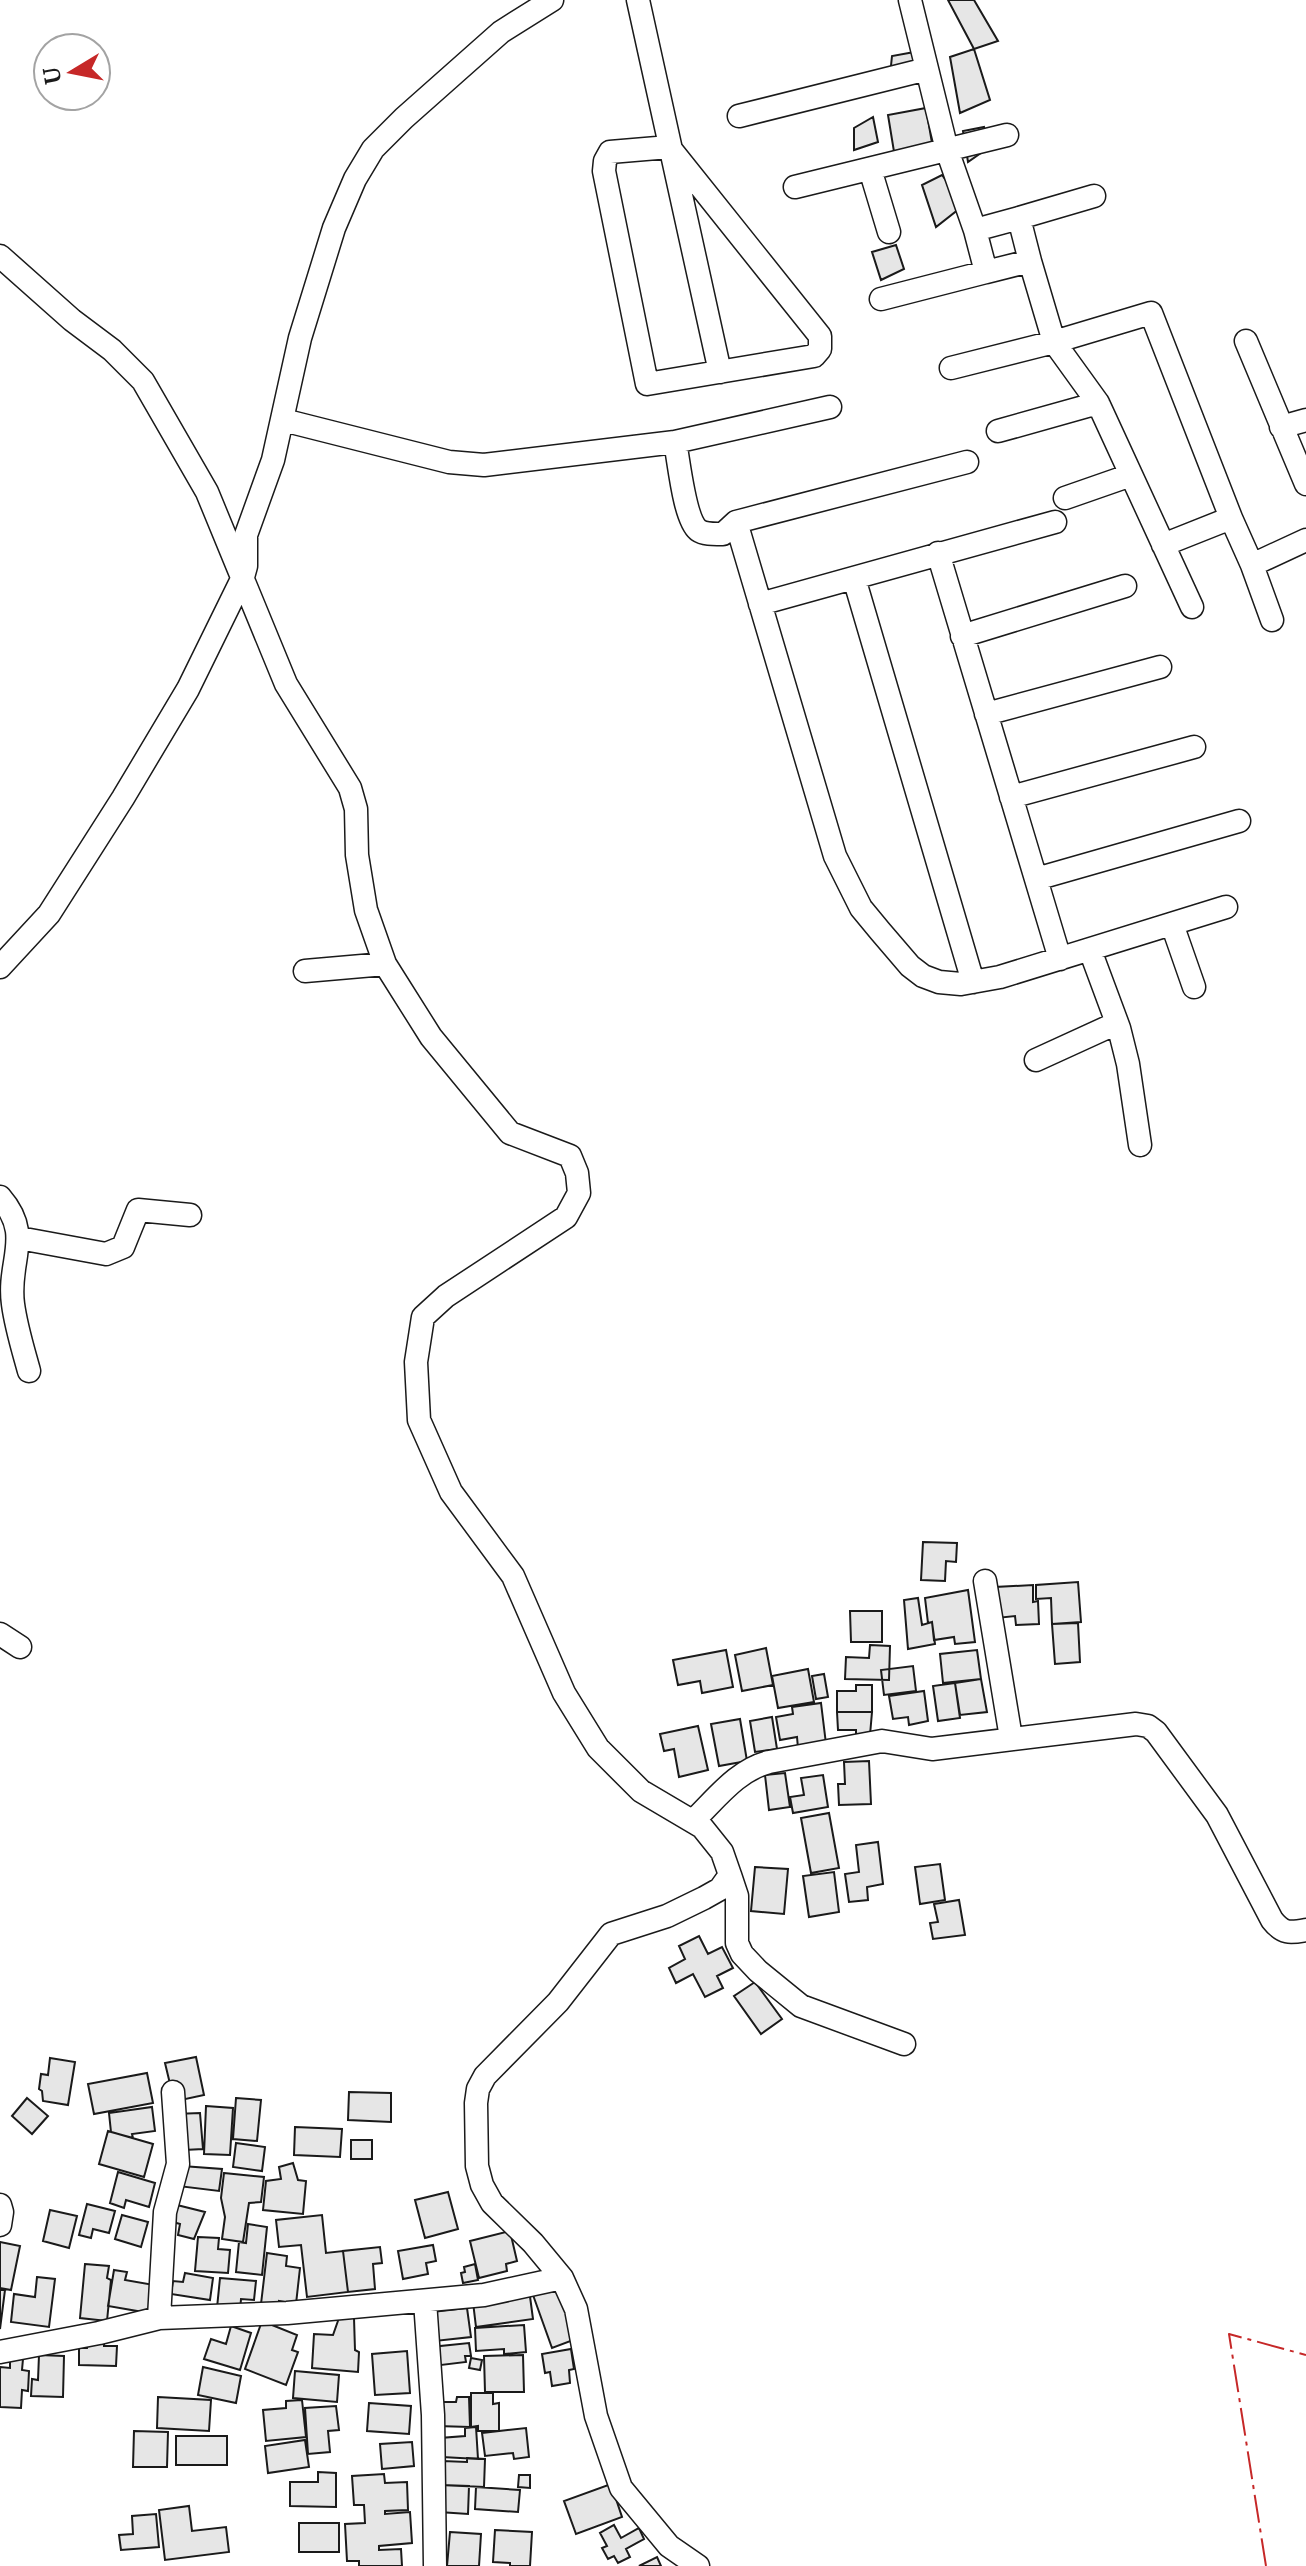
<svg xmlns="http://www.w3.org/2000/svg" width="1306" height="2566" font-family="Merriweather,serif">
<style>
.building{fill:#e6e6e6;stroke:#1a1a1a;stroke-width:2}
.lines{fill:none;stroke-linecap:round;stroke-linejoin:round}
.minor-casing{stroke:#1a1a1a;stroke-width:25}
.minor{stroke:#fff;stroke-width:22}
.power{stroke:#c62828;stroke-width:2;stroke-dasharray:28 6 4 6;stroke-linecap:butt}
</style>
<rect width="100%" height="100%" fill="#fff"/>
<path class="building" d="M948 0H974L998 41 974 49Z
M974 49 990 100 960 113 950 57Z
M920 51 924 75 889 85 892 56Z
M926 108 932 143 896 164 888 115Z
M873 117 878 142 854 150V128Z
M984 127 988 148 968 162 963 131Z
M942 175 964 205 936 227 922 185Z
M896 245 904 269 881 280 872 252Z
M923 1542 957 1543 956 1562 946 1561 945 1581 921 1580Z
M1078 1582 1081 1622 1052 1624 1051 1598 1036 1599V1585Z
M1033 1585V1602L1038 1601 1039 1624 1016 1625 1015 1616 997 1618 995 1587Z
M968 1590 975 1642 955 1644 954 1637 934 1640 932 1622 928 1623 925 1598Z
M918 1598 922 1625 932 1622 935 1644 908 1649 904 1600Z
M850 1611H882V1642H851Z
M1078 1623 1080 1662 1055 1664 1052 1624Z
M870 1645 890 1646 889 1680 845 1679 846 1657 869 1658Z
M766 1648 773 1685 742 1691 735 1655Z
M726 1650 733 1687 702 1693 700 1681 678 1685 673 1660Z
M977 1650 981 1679 943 1683 940 1654Z
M913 1666 916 1691 884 1695 881 1670Z
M808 1669 814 1702 778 1708 772 1676Z
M824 1674 828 1697 816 1699 812 1676Z
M981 1679 987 1712 960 1715 955 1683Z
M955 1683 960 1718 938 1721 933 1686Z
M856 1685H872V1712H837V1691H856Z
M924 1691 928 1721 909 1725 908 1717 893 1719 889 1696Z
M821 1703 826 1744 798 1748 797 1737 780 1740 776 1717 793 1714 792 1707Z
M837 1712H872L870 1735H856V1730H838Z
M772 1717 777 1749 755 1752 750 1721Z
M740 1719 747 1761 719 1766 711 1724Z
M698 1726 708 1770 679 1777 674 1749 664 1751 660 1734Z
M869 1761 871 1804 839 1805 838 1784H845L844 1762Z
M785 1773 790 1807 769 1810 765 1775Z
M823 1775 828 1807 793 1813 790 1797 804 1795 801 1778Z
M829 1813 839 1868 811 1873 801 1818Z
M878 1842 883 1884 867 1887 868 1900 849 1902 845 1874 859 1872 856 1845Z
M940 1864 945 1900 920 1904 915 1867Z
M755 1867 788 1869 784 1914 751 1911Z
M834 1872 839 1912 809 1917 803 1876Z
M959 1900 965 1935 933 1939 930 1923 938 1922 934 1904Z
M699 1936 708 1954 722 1947 733 1968 717 1976 723 1988 705 1997 693 1974 676 1983 669 1968 685 1959 679 1946Z
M755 1982 782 2019 761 2034 734 1996Z
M196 2057 204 2095 181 2100 171 2088 165 2063Z
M50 2058 75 2062 68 2105 43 2101 42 2091 39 2089 41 2074 48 2075Z
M147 2073 153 2103 94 2114 88 2084Z
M349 2092 391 2093V2122L348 2120Z
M27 2098 48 2116 32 2134 12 2116Z
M236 2098 261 2100 257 2141 233 2139Z
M206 2106 233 2108 230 2155 204 2154Z
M152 2107 155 2131 132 2134 133 2138 111 2132 109 2113Z
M200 2113 203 2149 184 2150 175 2114Z
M295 2127 342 2129 340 2157 294 2155Z
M108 2131 153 2144 144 2177 99 2164Z
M351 2140H372V2159H351Z
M236 2143 265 2147 262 2171 233 2167Z
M293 2163 298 2180 306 2181 303 2214 263 2210 266 2181 281 2179 279 2167Z
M182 2166 222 2169 219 2191 178 2186Z
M118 2172 155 2183 149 2207 126 2200 124 2208 110 2203Z
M224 2173 264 2177 261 2202 249 2203 243 2242 222 2239 225 2217 221 2198Z
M448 2192 458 2229 425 2238 415 2200Z
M87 2204 115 2211 109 2233 93 2229 91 2238 79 2235Z
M177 2205 205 2212 194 2239 178 2235 180 2224 173 2222Z
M50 2210 77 2216 69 2248 43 2241Z
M122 2215 148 2222 141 2247 115 2239Z
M322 2215 326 2253 343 2251 348 2292 307 2297 301 2245 279 2247 276 2220Z
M248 2224 267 2227 262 2275 236 2272 239 2242 246 2243Z
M510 2231 517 2261 506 2264 507 2271 479 2278 470 2241Z
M198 2237 219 2238 218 2249 230 2250 228 2273 195 2271Z
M0 2242 20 2246 11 2290 0 2288Z
M433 2245 436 2261 426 2263 428 2274 403 2279 398 2251Z
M380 2247 382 2263 373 2264 375 2289 348 2292 343 2251Z
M267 2253 287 2256 286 2266 300 2268 296 2304 279 2301V2306L261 2304Z
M85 2264 109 2266 107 2278 111 2280 107 2321 80 2318Z
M475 2264 478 2280 463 2283 461 2273 465 2272 464 2267Z
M114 2270 127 2272 125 2280 154 2285 149 2313 108 2306Z
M185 2273 213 2278 210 2300 171 2294 173 2281 183 2282Z
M37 2277 55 2279 49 2327 11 2322 14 2294 35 2297Z
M220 2278 256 2281 254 2300 241 2299 240 2311 217 2308Z
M557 2287 576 2339 552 2348 533 2295Z
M529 2289 533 2319 476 2327 473 2302Z
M0 2290H5L0 2329Z
M467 2308 471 2337 435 2341 432 2312Z
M339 2318H354L355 2350 359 2352 358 2372 312 2368 314 2334 333 2335Z
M262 2321 297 2335 292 2350 298 2352 286 2385 245 2369Z
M524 2325 526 2352 504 2354V2349L476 2351 475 2328Z
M231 2326 251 2333 240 2370 204 2359 211 2339 226 2344Z
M88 2340H104V2346H117L116 2366 79 2365V2348H87Z
M469 2343 471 2356H465L466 2362 433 2366 431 2347Z
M571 2349 574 2369 569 2370 570 2383 552 2386 550 2372 545 2373 542 2354Z
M407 2351 410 2393 375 2395 372 2354Z
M39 2355 64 2356 63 2397 31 2396 32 2379 38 2380Z
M523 2355 524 2392H485L484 2356Z
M10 2358 23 2359 22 2370 29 2371 28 2391 22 2390 21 2408 0 2407V2367L10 2368Z
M471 2358 482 2360 480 2370 469 2368Z
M203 2367 241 2376 236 2403 198 2395Z
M295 2371 339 2375 337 2402 293 2398Z
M471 2393H493V2404L499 2403V2431H478V2426L471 2427Z
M158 2397 211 2400 209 2431 157 2428Z
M457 2397H469L470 2427 437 2426V2402H456Z
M302 2400 306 2437 266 2441 263 2410 286 2408V2401Z
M369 2403 411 2406 409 2434 367 2431Z
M336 2406 339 2430 328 2431 330 2452 308 2454 305 2408Z
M476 2427 478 2459 442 2457 440 2438 465 2436V2428Z
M526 2428 529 2457 514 2459 513 2453 485 2456 482 2433Z
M134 2431 168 2432 167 2467H133Z
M176 2436H227V2465H176Z
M305 2440 309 2467 268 2473 265 2446Z
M412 2442 414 2466 382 2469 380 2444Z
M467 2458 485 2459 484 2487 441 2485 443 2461 467 2462Z
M318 2472 336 2473V2507L290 2506V2482H318Z
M384 2474 385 2483 407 2482 408 2510 385 2511V2514L410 2512 412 2543 379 2546V2550L401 2549 402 2566H359V2561H347L345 2524 365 2523 364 2505H354L352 2476Z
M519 2475H530V2488L518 2487Z
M611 2484 622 2517 576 2534 564 2501Z
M441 2485 469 2486 468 2514 439 2512Z
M476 2487 520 2490 518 2512 475 2509Z
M189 2506 192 2531 226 2527 229 2552 165 2560 159 2510Z
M156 2514 159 2547 121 2550 119 2535 133 2534 132 2516Z
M299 2523H339V2552H299Z
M614 2525 621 2538 639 2528 644 2539 626 2549 630 2557 618 2563 614 2556 608 2559 602 2548 607 2546 600 2533Z
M495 2530 532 2532 530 2566H510V2563L493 2562Z
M450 2532 481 2534 479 2566H447Z
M657 2557 661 2566H639Z"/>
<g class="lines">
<defs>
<path id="minor" d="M638 0 720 372
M910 0 947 150 975 230 986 272 1030 261 1019 218 975 230
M739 116 927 69
M669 147 820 336V349L814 356 647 384 604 171 605 161 610 152Z
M870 169 889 232
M795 187 1007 135
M1019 218 1094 196
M0 256 72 320 112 350 143 381 207 492 286 684 350 788 356 809 357 855 366 910 385 964 431 1037 510 1133 570 1156 577 1173 579 1193 566 1217 446 1296 423 1317 416 1362 419 1420 451 1492 513 1576 564 1693 598 1748 641 1791 702 1827 722 1852 730 1875 720 1889 704 1898 667 1916 611 1934 558 2002 485 2076 478 2089 476 2103 477 2166 482 2185 492 2203 533 2243 562 2278 576 2309 596 2416 621 2488 669 2546 698 2566
M1030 261 1054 342 1151 313 1231 518 1163 545
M881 299 986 272
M1246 341 1306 484
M951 368 1054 342 1098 403 998 431
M1098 403 1192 607
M283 420 449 462 484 465 675 442 830 407
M1281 427 1306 420
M675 442C679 461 684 518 698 530 705 535 716 534 723 534L736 522 967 462
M1065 498 1131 475
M1231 518 1252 565 1306 540
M736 522 835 856 861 908 880 931 910 966 923 976 939 982 961 984 1000 977 1226 907
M938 553 1060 959
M1252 565 1272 620
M854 578 973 982
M760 604 1055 522
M962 636 1125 586
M986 714 1160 667
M1011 797 1194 747
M1036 879 1239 821
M1172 924 1194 987
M1090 950 1119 1028 1128 1064 1140 1145
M0 967 49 914 123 798 188 689 243 577 246 566V535L273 460 300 338 334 228 355 179 373 149 404 118 501 32 552 0
M305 971 385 964
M1036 1060 1117 1023
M0 1197C34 1236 7 1260 13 1304 16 1327 23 1349 29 1371
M19 1238 106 1254 123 1247 138 1210 190 1215
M985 1581 1011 1738
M0 1634 20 1647
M693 1821C716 1799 737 1770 769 1762L882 1741 932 1749 1136 1724 1148 1726 1156 1732 1217 1815 1272 1920C1283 1934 1290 1933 1306 1930
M730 1875 737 1896V1943L742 1954 758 1971 801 2006 904 2044
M0 2205 2 2212 0 2225
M425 2301 433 2415 435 2566
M159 2318 165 2212 178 2164 173 2092
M0 2352 99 2333 159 2318 287 2313 484 2295 562 2278"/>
</defs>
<use href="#minor" class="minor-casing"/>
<use href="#minor" class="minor"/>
<path class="power" d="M1266 2566 1229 2334 1306 2355"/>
</g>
<g transform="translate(72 72) rotate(260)"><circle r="38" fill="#ffffff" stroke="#a3a3a3" stroke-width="2"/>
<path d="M0-6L14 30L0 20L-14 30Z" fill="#c62828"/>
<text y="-12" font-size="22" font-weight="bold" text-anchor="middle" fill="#1a1a1a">U</text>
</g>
</svg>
